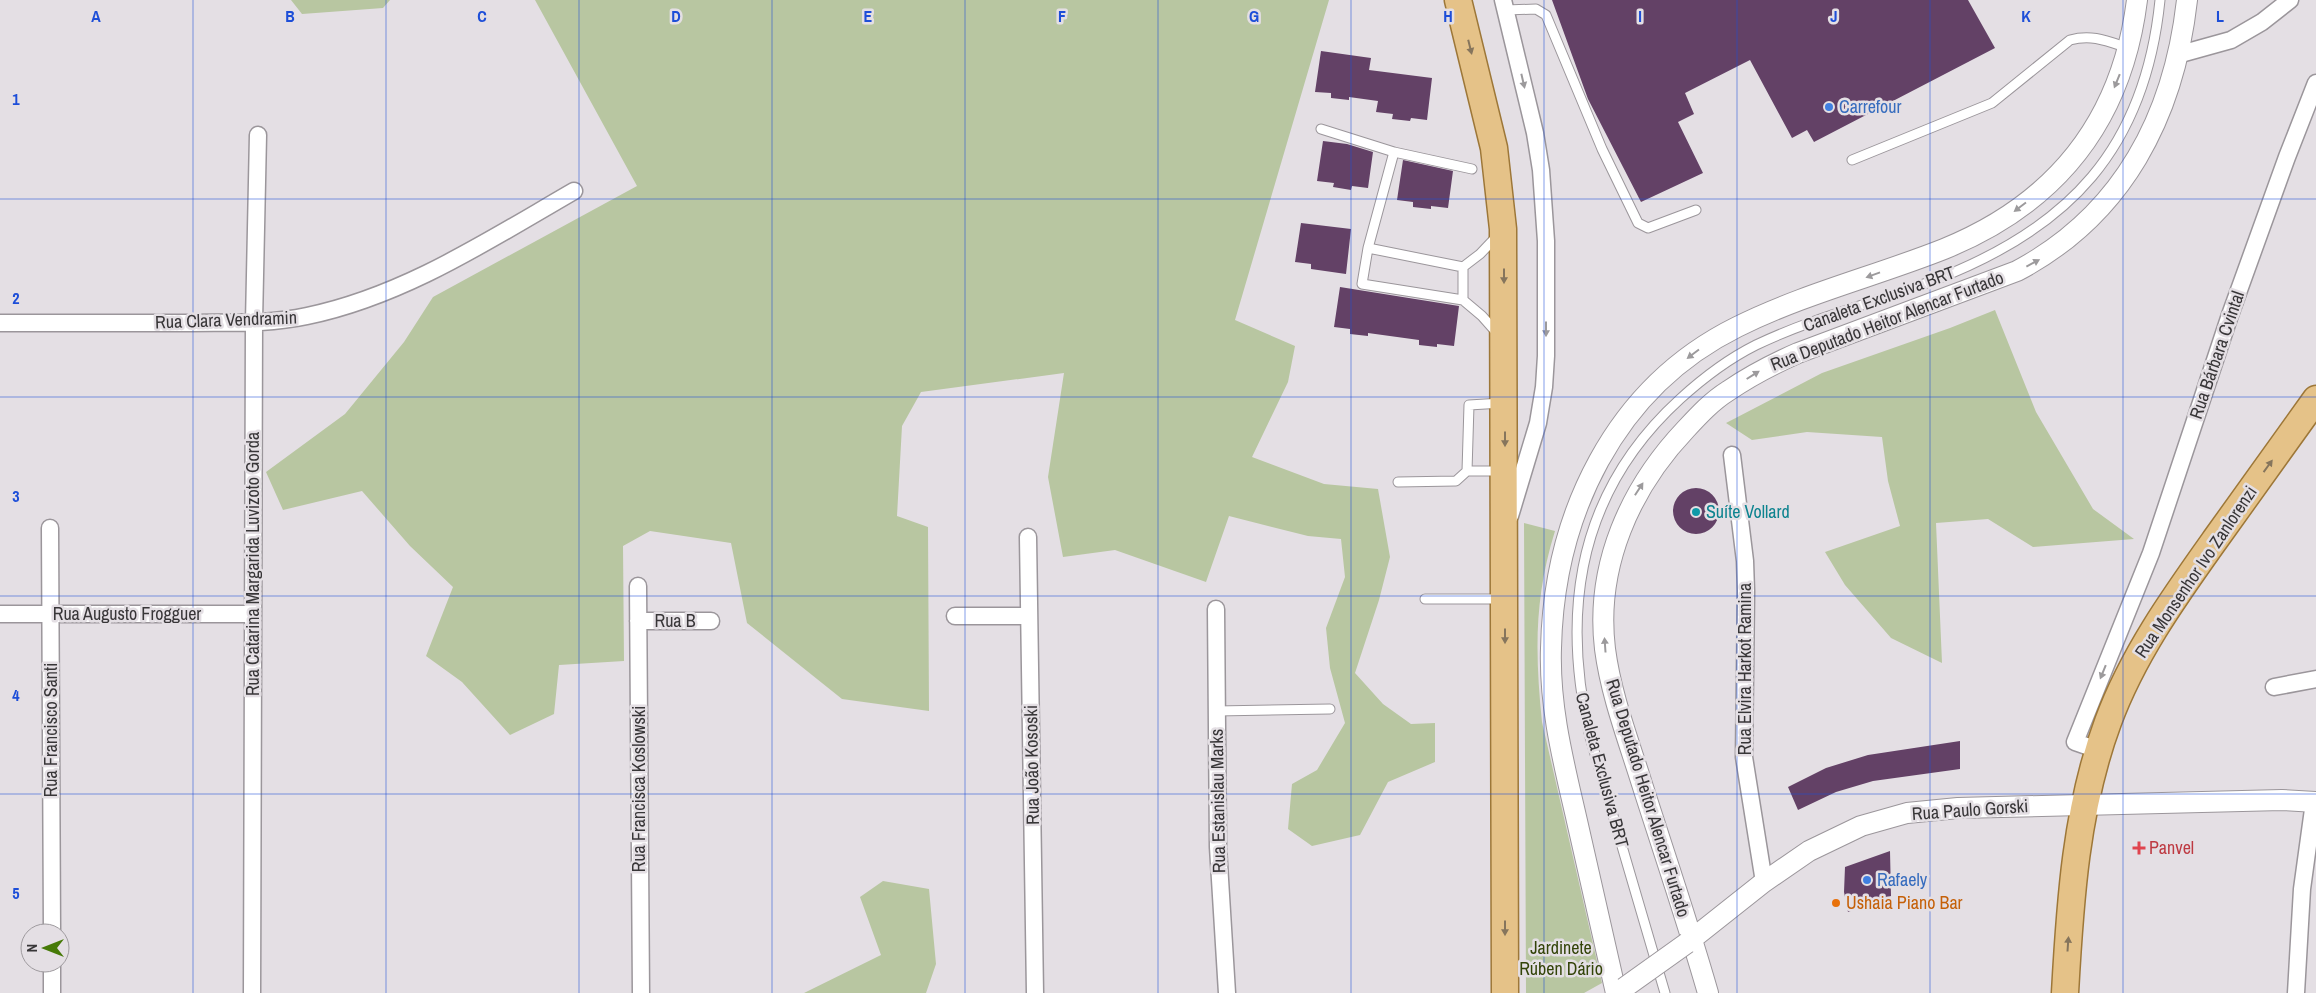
<svg xmlns="http://www.w3.org/2000/svg" width="2316" height="993" font-family="'Archivo Narrow',sans-serif">
<style>
.green{fill:#b8c6a1}
.building{fill:#634166}
.lines{fill:none;stroke-linecap:round;stroke-linejoin:round}
.service-casing{stroke:#9b969b;stroke-width:11}
.minor-casing{stroke:#9b969b;stroke-width:19}
.tertiary-casing{stroke:#9b969b;stroke-width:22}
.primary-casing{stroke:#9d7738;stroke-width:29}
.service{stroke:#fff;stroke-width:9}
.minor{stroke:#fff;stroke-width:16}
.tertiary{stroke:#fff;stroke-width:20}
.primary{stroke:#e5c288;stroke-width:26}
.tertiary-bridge-casing{stroke:#9b969b;stroke-width:22;stroke-linecap:butt}
.tertiary-bridge{stroke:#fff;stroke-width:20}
.oneway{fill:#86755c}
.oneway2{fill:#9c9a9c}
.grid{fill:none;stroke:#1d4ed8;stroke-width:1;stroke-opacity:0.55}
.shop-dot{fill:#3f7fe0;stroke:#e4dfe4;stroke-width:2}
.culture-dot{fill:#0f9aa8;stroke:#e4dfe4;stroke-width:2}
.health-dot{fill:#e0444e;stroke:#e4dfe4;stroke-width:2}
.food-dot{fill:#e8710a;stroke:#e4dfe4;stroke-width:2}
.labels{text-anchor:middle;stroke-width:5;stroke-linejoin:round;paint-order:stroke}
.shop-label{font-size:18px;fill:#366cbe;stroke:#e4dfe4;text-anchor:start}
.street-label{font-size:18px;fill:#383638;stroke:#e4dfe4}
.culture-label{font-size:18px;fill:#0d838f;stroke:#e4dfe4;text-anchor:start}
.health-label{font-size:18px;fill:#be3a42;stroke:#e4dfe4;text-anchor:start}
.food-label{font-size:18px;fill:#c56008;stroke:#e4dfe4;text-anchor:start}
.park-label{font-size:18px;fill:#334408;stroke:#e4dfe4}
.grid-label{font-size:16px;text-anchor:middle;font-weight:bold;fill:#1d4ed8;stroke:#e4dfe4;stroke-width:5;stroke-linejoin:round;paint-order:stroke}
</style>
<rect width="100%" height="100%" fill="#e4dfe4"/>
<path class="green" d="M291 0H390L383 8 302 14Z
M535 0H1329L1235 320 1295 346 1288 382 1252 457 1324 484 1378 489 1390 557 1379 600 1355 673 1383 704 1411 724 1435 723V762L1388 782 1360 835 1312 846 1288 829 1292 784 1317 770 1345 723 1330 668 1326 628 1345 577 1341 539 1308 536 1229 516 1206 582 1115 550 1063 557 1048 477 1064 373 921 392 902 426 897 516 928 527 929 711 842 699 747 623 731 543 650 531 623 546 624 661 559 665 554 714 510 735 462 682 426 656 453 587 410 546 362 491 283 510 266 472 345 414 404 342 433 297 637 186Z
M1995 310 2036 412 2093 509 2134 539 2033 547 1988 519 1936 523 1942 663 1891 638 1845 585 1825 552 1900 526 1888 481 1882 437 1807 432 1752 440 1726 423 1822 373 1950 328Z
M1524 523 1555 531C1534 598 1535 653 1542 722L1602 983 1584 993H1526Z
M883 881 929 889 936 964 926 993H804L881 955 860 897Z"/>
<path class="building" d="M1552 0H1968L1995 48 1814 142 1807 130 1792 138 1750 60 1685 93 1694 114 1678 122 1703 173 1641 202 1588 99Z
M1321 51 1371 58 1369 70 1432 78 1427 120 1411 118 1410 121 1392 119 1393 114 1376 112 1378 101 1349 97V100L1331 98V93L1315 92Z
M1323 141 1347 144 1373 152 1368 188 1352 186 1351 190 1333 187 1334 183 1317 181Z
M1403 160 1453 171 1448 208 1431 206V209L1413 207V202L1397 200Z
M1301 223 1351 229 1346 274 1311 269V264L1295 262Z
M1340 287 1459 306 1454 346 1437 344V347L1419 345V340L1368 333V336L1350 334V329L1334 327Z
M1673 511a23 23 0 1 1 46 0a23 23 0 1 1-46 0Z
M1960 741V769L1873 781 1836 792 1798 810 1788 787 1826 768 1868 755Z
M1890 851 1891 896 1848 912 1844 892 1845 867Z"/>
<g class="lines">
<defs>
<path id="service" d="M1506 10 1536 9 1546 15 1602 149 1638 223 1648 228 1696 210
M1321 129 1394 152 1368 248 1362 284 1463 300 1482 316 1497 333
M1394 152 1472 169
M1852 160 1992 103 2070 40C2092 34 2107 41 2128 48
M1368 248 1463 267 1480 254 1498 235
M1463 267V300
M1502 471H1467L1469 405 1502 403
M1398 482 1456 481 1467 471
M1425 599H1502
M1216 711 1330 709
M1665 993 1590 737C1560 609 1579 491 1680 399 1703 378 1728 359 1756 345 1812 318 1874 303 1932 281 2069 229 2145 149 2160 0"/>
<path id="minor" d="M1503 0 1535 133 1541 170 1546 241V356L1544 387 1538 423 1510 516
M2177 55 2231 40 2262 22 2290 0
M0 323C61 323 121 323 182 323 224 322 266 325 307 316 404 296 489 240 574 191
M1732 455 1745 561 1746 591 1744 757 1764 882
M50 528 52 933
M1028 537 1035 993
M638 586 641 993
M1216 609 1218 847 1227 993
M0 614H253
M955 616H1029
M638 621H711
M2274 687 2316 679
M2098 750 2075 742 2151 553 2230 315 2287 157 2316 83
M52 963V993
M252 993 254 322 258 135
M2296 993 2302 889 2314 802"/>
<path id="tertiary" d="M1687 943 1764 882 1809 851 1861 826 1907 813 1958 808 2282 800 2316 802
M1616 993C1603 936 1590 879 1577 821 1564 764 1549 708 1551 648 1554 515 1614 388 1737 327 1803 294 1876 276 1944 249 2057 203 2122 120 2137 0
M1708 993C1688 923 1664 853 1642 784 1628 739 1611 695 1605 649 1595 566 1630 488 1686 429 1699 415 1712 401 1728 391 1750 376 1773 364 1798 353L2017 271C2123 215 2174 116 2187 0"/>
<path id="primary" d="M1458 0 1494 148 1503 229 1505 993
M2065 993C2070 902 2076 808 2108 722 2133 654 2175 596 2217 537 2250 491 2283 445 2316 399"/>
</defs>
<use href="#service" class="service-casing"/>
<use href="#minor" class="minor-casing"/>
<use href="#tertiary" class="tertiary-casing"/>
<use href="#primary" class="primary-casing"/>
<use href="#service" class="service"/>
<use href="#minor" class="minor"/>
<use href="#tertiary" class="tertiary"/>
<use href="#primary" class="primary"/>
<defs>
<path id="tertiary-bridge" d="M1624 988 1687 943"/>
</defs>
<use href="#tertiary-bridge" class="tertiary-bridge-casing"/>
<use href="#tertiary-bridge" class="tertiary-bridge"/>
</g>
<defs><path id="oneway-solid" d="M-6-.8H1V-3.2L6.5 0L1 3.2V.8H-6Z" transform="scale(1.25)"/></defs>
<g class="oneway">
<use href="#oneway-solid" transform="translate(1470 47) rotate(76)"/>
<use href="#oneway-solid" transform="translate(1504 276) rotate(90)"/>
<use href="#oneway-solid" transform="translate(1505 439) rotate(90)"/>
<use href="#oneway-solid" transform="translate(2268 466) rotate(-54)"/>
<use href="#oneway-solid" transform="translate(1505 636) rotate(90)"/>
<use href="#oneway-solid" transform="translate(1505 928) rotate(90)"/>
<use href="#oneway-solid" transform="translate(2068 944) rotate(-86)"/>
</g>
<g class="oneway2">
<use href="#oneway-solid" transform="translate(1523 81) rotate(77)"/>
<use href="#oneway-solid" transform="translate(2117 81) rotate(112)"/>
<use href="#oneway-solid" transform="translate(2020 207) rotate(143)"/>
<use href="#oneway-solid" transform="translate(2033 263) rotate(-28)"/>
<use href="#oneway-solid" transform="translate(1873 275) rotate(160)"/>
<use href="#oneway-solid" transform="translate(1546 329) rotate(90)"/>
<use href="#oneway-solid" transform="translate(1693 354) rotate(143)"/>
<use href="#oneway-solid" transform="translate(1753 375) rotate(-32)"/>
<use href="#oneway-solid" transform="translate(1639 489) rotate(-57)"/>
<use href="#oneway-solid" transform="translate(1605 645) rotate(-94)"/>
<use href="#oneway-solid" transform="translate(2103 672) rotate(112)"/>
</g>
<path class="grid" d="M193 0V993M386 0V993M579 0V993M772 0V993M965 0V993M1158 0V993M1351 0V993M1544 0V993M1737 0V993M1930 0V993M2123 0V993M0 199H2316M0 397H2316M0 596H2316M0 794H2316"/>
<g class="shop-dot">
<circle cx="1829" cy="107" r="5"/>
<circle cx="1867" cy="880" r="5"/>
</g>
<circle class="culture-dot" cx="1696" cy="512" r="5"/>
<path class="health-dot" d="M2136.5 840.5h5v5h5v5h-5v5h-5v-5h-5v-5h5z"/>
<circle class="food-dot" cx="1836" cy="903" r="5"/>
<g class="labels">
<g class="shop-label">
<text x="1839" y="113">Carrefour</text>
<text x="1877" y="886">Rafaely</text>
</g>
<g class="street-label">
<text transform="translate(1879 299) rotate(-20)" y="6">Canaleta Exclusiva BRT</text>
<text transform="translate(226 320) rotate(-2)" y="6">Rua Clara Vendramin</text>
<text transform="translate(1887 321) rotate(-21)" y="6">Rua Deputado Heitor Alencar Furtado</text>
<text transform="translate(2217 355) rotate(-71)" y="6">Rua Bárbara Cvintal</text>
<text transform="translate(253 564) rotate(-90)" y="6">Rua Catarina Margarida Luvizoto Gorda</text>
<text transform="translate(2196 572) rotate(-56)" y="6">Rua Monsenhor Ivo Zanlorenzi</text>
<text x="127" y="620">Rua Augusto Frogguer</text>
<text x="675" y="627">Rua B</text>
<text transform="translate(1745 669) rotate(-90)" y="6">Rua Elvira Harkot Ramina</text>
<text transform="translate(51 730) rotate(-90)" y="6">Rua Francisco Santi</text>
<text transform="translate(1032 765) rotate(-91)" y="6">Rua João Kososki</text>
<text transform="translate(1602 770) rotate(75)" y="6">Canaleta Exclusiva BRT</text>
<text transform="translate(639 789) rotate(-90)" y="6">Rua Francisca Koslowski</text>
<text transform="translate(1648 798) rotate(73)" y="6">Rua Deputado Heitor Alencar Furtado</text>
<text transform="translate(1218 801) rotate(-91)" y="6">Rua Estanislau Marks</text>
<text transform="translate(1970 810) rotate(-4)" y="6">Rua Paulo Gorski</text>
</g>
<g class="culture-label">
<text x="1706" y="518">Suíte Vollard</text>
</g>
<g class="health-label">
<text x="2149" y="854">Panvel</text>
</g>
<g class="food-label">
<text x="1846" y="909">Ushaia Piano Bar</text>
</g>
<g class="park-label">
<text x="1561" y="954">Jardinete<tspan x="1561" dy="21">Rúben Dário</tspan></text>
</g>
</g>
<g class="grid-label">
<text x="96" y="22">A</text>
<text x="290" y="22">B</text>
<text x="482" y="22">C</text>
<text x="676" y="22">D</text>
<text x="868" y="22">E</text>
<text x="1062" y="22">F</text>
<text x="1254" y="22">G</text>
<text x="1448" y="22">H</text>
<text x="1640" y="22">I</text>
<text x="1834" y="22">J</text>
<text x="2026" y="22">K</text>
<text x="2220" y="22">L</text>
<text x="16" y="105">1</text>
<text x="16" y="304">2</text>
<text x="16" y="502">3</text>
<text x="16" y="701">4</text>
<text x="16" y="899">5</text>
</g>
<g transform="translate(45 948) rotate(270)"><circle r="24" fill="#e4dfe4" stroke="#9f9b9f"/>
<path d="M0-4L9 19L0 12L-9 19Z" fill="#467a07"/>
<text y="-8" font-size="14" font-weight="bold" text-anchor="middle" fill="#383638">N</text>
</g>
</svg>
